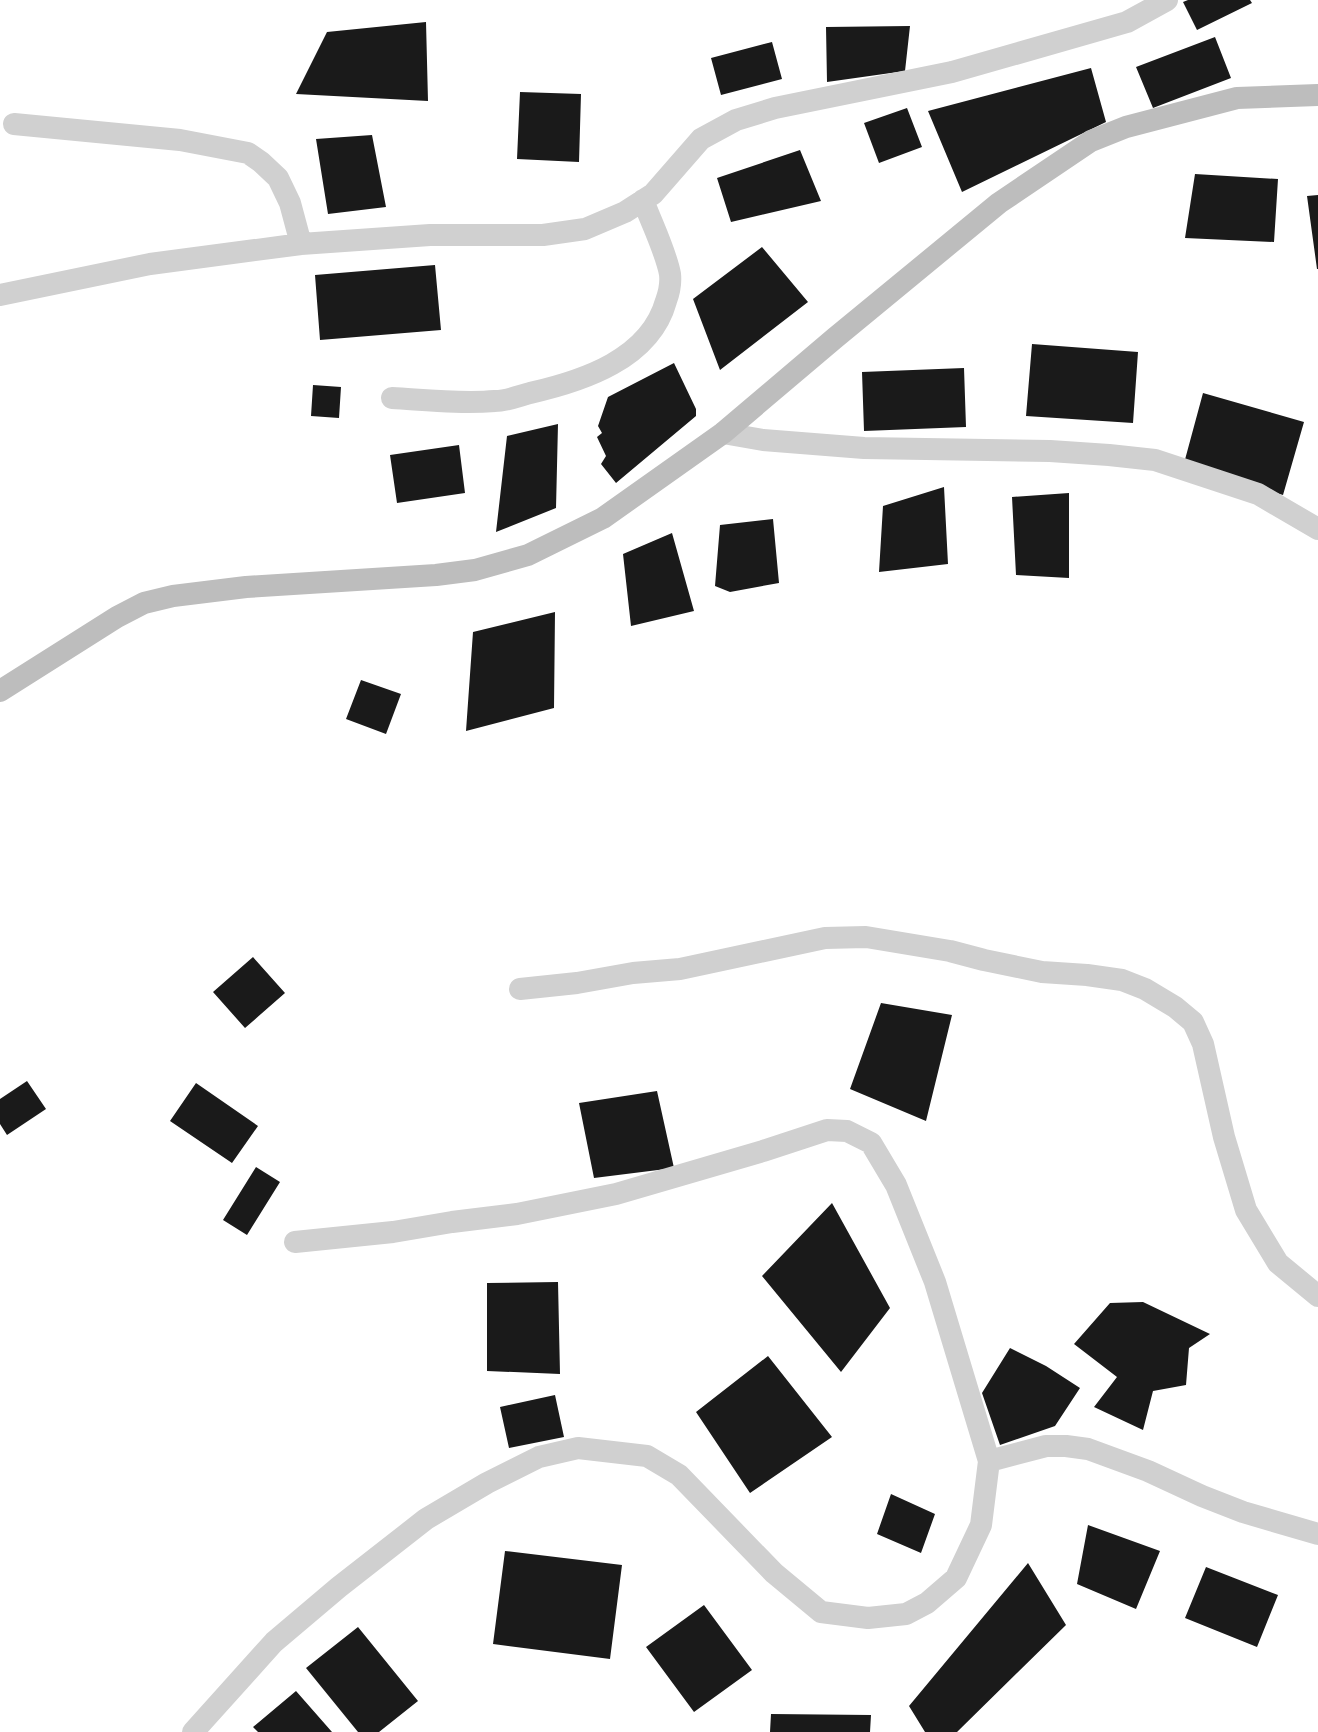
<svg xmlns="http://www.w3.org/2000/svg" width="1318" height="1732" font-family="'Public Sans',sans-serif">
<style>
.building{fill:#1a1a1a}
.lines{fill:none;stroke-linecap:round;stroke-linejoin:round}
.street{stroke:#d0d0d0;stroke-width:22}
.secondary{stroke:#bdbdbd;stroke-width:22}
</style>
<rect width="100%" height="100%" fill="#fff"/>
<path class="building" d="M1188 0H1250L1252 3 1197 30 1183 2Z
M426 22 428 101 296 94 327 32Z
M910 26 905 71 827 82 826 27Z
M1215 37 1231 78 1153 108 1136 67Z
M772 42 782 79 721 95 711 58Z
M1091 68 1106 122 962 192 928 111Z
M520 92 581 94 579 162 517 159Z
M907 108 922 147 879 163 864 123Z
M372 135 386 207 328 214 316 139Z
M800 150 821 201 731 222 717 178Z
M1195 174 1278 179 1274 242 1185 238Z
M1318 195V269H1317L1307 196Z
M762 247 808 302 720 370 693 299Z
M435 265 441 330 320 340 315 275Z
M1032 344 1138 352 1133 423 1026 416Z
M674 363 696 409V416L616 483 601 464 606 456 597 437 602 433 598 426 608 397Z
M964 368 966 427 864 431 862 372Z
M313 385 341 387 339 418 311 416Z
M1203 393 1304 422 1283 495 1183 467Z
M558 424 556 508 496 532 507 436Z
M459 445 465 493 397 503 390 455Z
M944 487 948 564 879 572 883 506Z
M1069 493V578L1016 575 1012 497Z
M773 519 779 583 730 592 715 586 720 525Z
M672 533 694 611 631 626 623 554Z
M555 612 554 708 466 731 473 632Z
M361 680 401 694 386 734 346 719Z
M253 957 285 993 245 1028 213 992Z
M881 1003 952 1015 926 1121 850 1089Z
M27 1081 46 1109 7 1135 0 1124V1099Z
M196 1083 258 1126 232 1163 170 1121Z
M657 1091 674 1168 594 1178 579 1103Z
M256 1167 280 1182 247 1235 223 1220Z
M832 1203 890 1308 841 1372 762 1276Z
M558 1282 560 1374 487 1371V1283Z
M1143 1302 1210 1334 1189 1348 1186 1385 1153 1391 1143 1430 1094 1407 1117 1377 1074 1344 1110 1303Z
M1010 1348 1046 1366 1080 1388 1055 1426 1000 1445 982 1393Z
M768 1356 832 1437 750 1493 696 1412Z
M555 1395 564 1437 509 1448 500 1407Z
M891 1494 935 1514 921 1553 877 1534Z
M1088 1525 1160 1551 1136 1609 1077 1584Z
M505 1551 622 1565 610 1659 493 1644Z
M1028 1563 1066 1625 957 1732H925L909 1706Z
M1206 1567 1278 1595 1257 1647 1185 1618Z
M704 1605 752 1670 694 1712 646 1647Z
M358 1627 418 1701 379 1732H358L306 1668Z
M296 1691 332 1732H258L253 1727Z
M771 1714 871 1715 870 1732H770Z"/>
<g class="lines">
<path class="street" d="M14 124 180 140 248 153 261 162 278 178 290 203 301 244
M0 295 150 264 301 244 430 235H543L585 229 625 212 653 194 701 139 736 120 775 108 952 72 1127 22 1167 0
M392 398C426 400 461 404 495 401 507 401 519 396 530 393 583 381 650 359 666 301 669 293 671 283 670 274 666 252 651 222 643 200
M723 433 763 440 864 448 1050 451 1109 455 1155 460 1258 494 1318 529
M520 989 577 983 633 973 680 969 825 938 866 937 950 951 984 960 1042 972 1087 975 1122 980 1145 989 1175 1007 1193 1022 1203 1044 1224 1137 1246 1210 1278 1263 1318 1296
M989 1461 1046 1446H1066L1088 1449 1148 1471 1202 1496 1243 1512 1318 1534
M193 1732 274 1642 339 1587 426 1519 487 1483 539 1457 578 1448 647 1456 679 1475 774 1573 821 1612 868 1618 906 1614 927 1603 956 1578 981 1525 989 1461 935 1282 896 1185 871 1143 847 1131 827 1130 763 1151 616 1194 517 1214 452 1222 393 1232 295 1242"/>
<path class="secondary" d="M0 691 117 617 144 603 173 596 246 587 436 575 475 570 528 555 603 518 723 433 835 338 999 203 1091 141 1126 127 1237 98 1318 95"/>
</g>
</svg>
